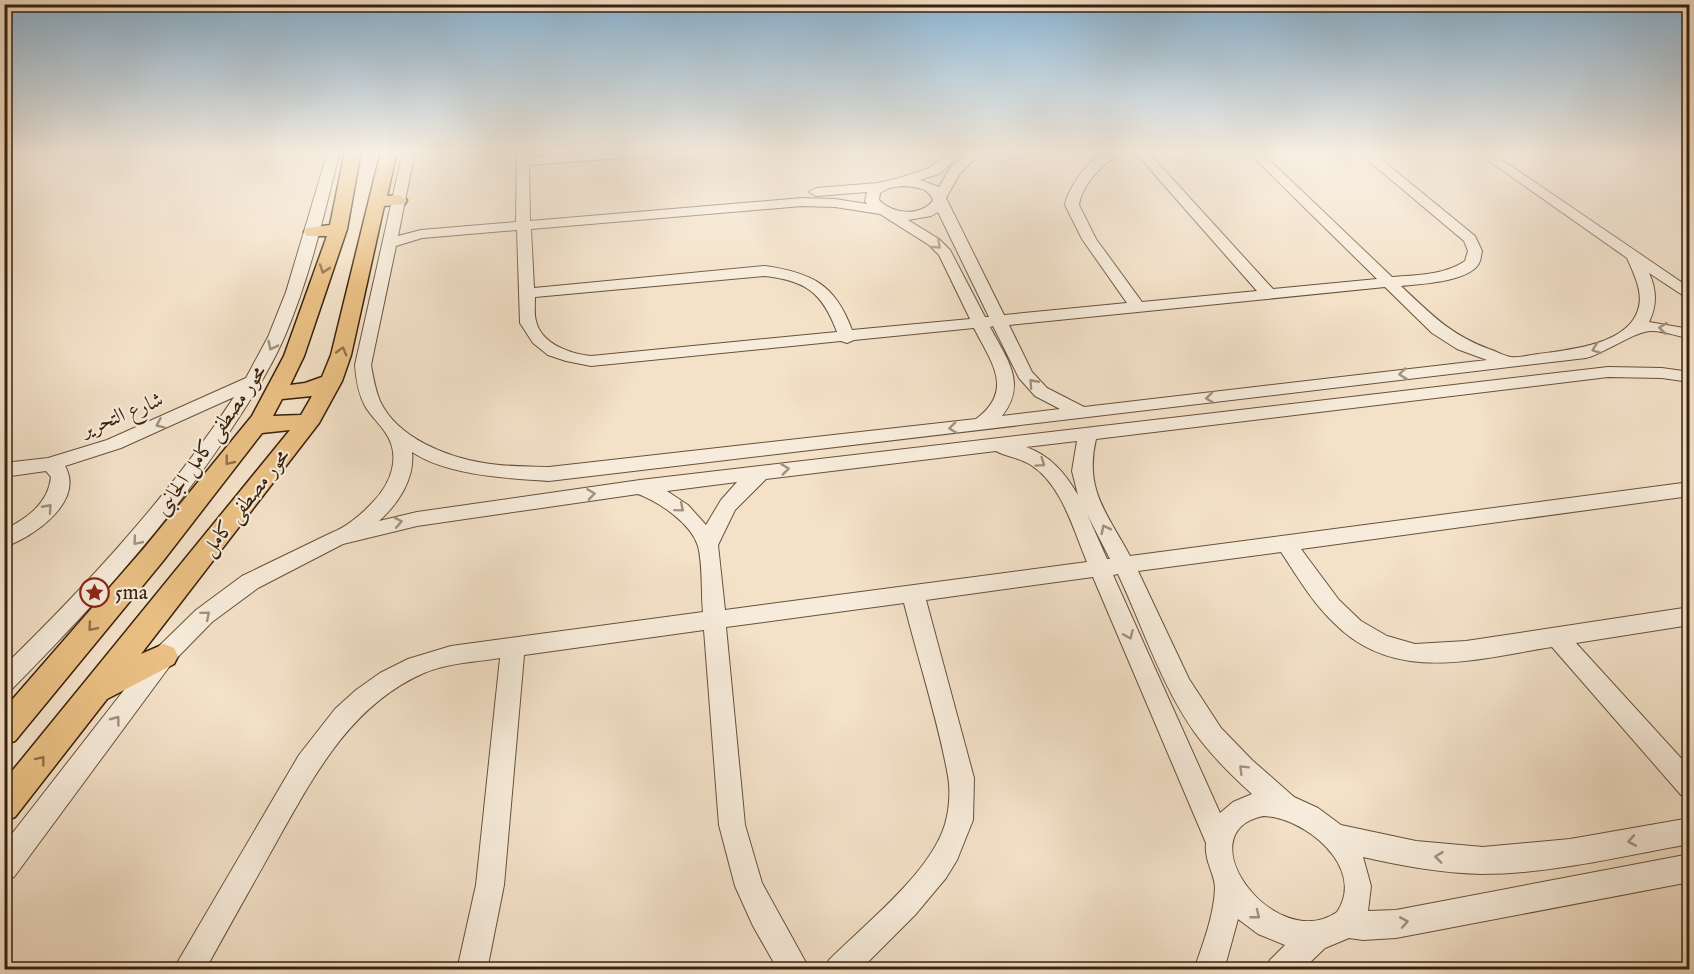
<svg xmlns="http://www.w3.org/2000/svg" width="1694" height="974" font-family="'IM FELL English',Amiri,serif">
<style>
.lines{fill:none;stroke-linecap:round;stroke-linejoin:round}
.minor-casing{stroke:#68513b;stroke-width:2}
.major-casing{stroke:#39210c;stroke-width:3}
.minor{fill:#f7ecdb;fill-rule:evenodd}
.major{fill:#eac084;fill-rule:evenodd}
.oneway{stroke:#a2917e}
.oneway2{stroke:#927048}
.labels{text-anchor:middle;stroke-width:4.5;stroke-linejoin:round;paint-order:stroke}
.street-label{font-size:21px;fill:#39210c;stroke:#f7ecdb}
.poi-label{font-size:21px;fill:#39210c;stroke:#f7ecdb;text-anchor:start}
</style>
<rect width="100%" height="100%" fill="#f3e1c8"/>
<filter id="stains"><feTurbulence type="fractalNoise" baseFrequency=".00333" numOctaves="4"/><feColorMatrix values="0 0 0 0 .2 0 0 0 0 .09 0 0 0 0 .02 0 0 0 .5 -.17"/></filter>
<radialGradient id="worn" r=".72"><stop offset=".6" stop-color="#630" stop-opacity="0"/><stop offset="1" stop-color="#630" stop-opacity=".3"/></radialGradient>
<g class="lines">
<defs>
<path id="minor" d="M328 151H340C324 214 310 278 284 338 268 374 246 407 224 440 162 531 89 611 12 689L4 692V666C89 583 169 496 234 397L121 448 65 466C85 501 34 537 4 547V530C27 518 48 504 51 477L46 471 4 477V463L48 458 107 440 246 378 268 337 286 292Z
M403 151H415L398 236 421 230 516 222 517 151H529V158L614 151H667L661 155 529 165 530 221 802 198 835 199 867 204 865 201 867 192 816 196 809 192 816 188 878 183 899 178 929 168 951 151H965L939 174 920 180 939 187 950 168 971 151H984L960 173 946 198 1004 315 1127 303 1082 239 1065 205C1068 188 1089 158 1106 152 1111 150 1119 151 1125 151 1121 155 1114 157 1109 161 1096 171 1081 189 1079 205L1096 239 1142 302 1257 291 1134 151H1147L1273 289 1377 279 1247 151H1260L1392 277C1417 275 1444 275 1465 261L1468 251 1464 241 1357 151H1371L1475 236 1482 251C1481 255 1481 261 1478 265 1466 282 1420 284 1401 286 1431 314 1449 334 1489 349 1496 351 1504 356 1511 357 1519 358 1530 355 1538 354 1568 350 1627 345 1638 310 1644 293 1634 274 1627 258L1475 151H1489L1690 288V300L1649 273C1657 290 1657 306 1649 322L1690 329V339C1678 336 1664 331 1652 331 1637 330 1605 353 1586 358L549 481C507 478 448 476 412 452 415 479 398 504 379 521L417 512 640 480 1608 367 1662 368 1690 372V382L1662 378 1608 377 1096 439C1084 490 1107 513 1130 556L1690 482V496L1301 549 1339 600 1361 621 1387 636 1415 644 1466 641 1690 607V625L1576 643 1690 768V799L1681 795 1552 647C1476 659 1394 685 1333 622 1312 602 1297 576 1281 552L1138 571 1189 679 1221 728 1252 760 1294 797 1318 808 1341 825 1416 841 1483 847 1570 839 1690 818V844C1621 856 1551 874 1481 874 1441 873 1402 866 1363 857L1371 886 1368 911 1396 910 1690 854V882L1396 938 1363 940 1349 938 1325 948 1302 970H1265L1270 960 1285 945 1258 934 1238 919 1224 970H1194C1203 943 1214 916 1215 888 1215 874 1204 861 1206 843L1093 577 926 600 974 778 973 820 957 860 946 878 915 915 860 970H824L829 960C864 925 926 876 943 830 949 815 951 792 948 776 938 720 918 659 904 603L726 627 745 825 762 883 810 970H778L753 926 735 886 719 825 704 630 524 655 504 885 487 970H457L476 885 500 658C476 662 447 663 424 673 348 706 311 781 272 850 250 890 227 930 205 970H173L299 755 335 709 356 690 380 673 408 659 451 646 703 612C701 593 703 565 698 546 691 523 659 502 638 494L417 526 343 544 258 588 212 622 172 663 14 877 4 880V844L156 649 196 610 242 576 331 533C345 528 361 515 372 503 391 484 402 456 385 432 379 423 370 415 365 406 358 393 356 379 355 365ZM902 186C914 187 930 187 933 201 919 217 893 214 879 200L880 193 889 188ZM802 206 835 207 880 214 929 245 939 255 970 319 852 330C835 284 812 273 765 266L534 288 531 229ZM938 212 989 317H985L950 250 939 239 908 220 931 216ZM517 230 520 323 533 343 548 355 566 361 591 366 841 341 847 343 854 340 974 328C991 362 1015 390 976 419L549 467C528 466 505 467 484 463 447 457 397 438 380 401 375 389 373 377 371 365L396 246 422 238ZM765 276C806 281 822 292 837 332L591 356C571 354 541 344 536 321 534 314 535 305 535 297ZM1385 287 1432 333 1457 349 1487 360 1084 407 1047 388 1032 372 1009 325ZM993 326 1019 378 1035 396 1060 409 1002 416C1028 383 1006 358 990 327ZM1077 441 1072 471 1078 495C1065 473 1051 456 1026 447ZM996 451C1007 457 1020 458 1031 465 1062 485 1073 529 1087 562L725 610 718 545 735 510 766 479ZM737 482 721 500 706 525 688 505 667 491ZM1087 514 1110 559H1107ZM1118 574C1143 627 1161 685 1195 733 1211 755 1231 775 1252 794L1233 802 1220 813 1113 575ZM1263 816C1304 817 1367 867 1337 912 1275 955 1184 833 1263 816Z"/>
<path id="major" d="M345 151H361L347 229 304 356 290 385 305 383 322 377 331 355 381 151H397L387 196 399 195 407 200 405 204 384 206 351 355 342 381 319 423 141 654 164 644 174 648 178 656 174 664 107 699 15 817 4 821V781L290 430 262 433 163 561 15 741 4 744V709L145 547 252 416 284 356 327 236H307L304 232 307 228 330 225ZM312 396 301 415 273 416 282 399Z"/>
</defs>
<use href="#minor" class="minor-casing"/>
<use href="#major" class="major-casing"/>
<use href="#minor" class="minor"/>
<use href="#major" class="major"/>
</g>
<defs><path id="oneway-chevron" d="M-2-3.5L2.5 0L-2 3.5" fill="none" stroke-width="1.6" stroke-linecap="round" stroke-linejoin="round" transform="scale(1.5)"/></defs>
<g class="oneway">
<use href="#oneway-chevron" transform="translate(937 245) rotate(42)"/>
<use href="#oneway-chevron" transform="translate(1663 328) rotate(-173)"/>
<use href="#oneway-chevron" transform="translate(272 346) rotate(116)"/>
<use href="#oneway-chevron" transform="translate(1596 349) rotate(159)"/>
<use href="#oneway-chevron" transform="translate(1403 374) rotate(173)"/>
<use href="#oneway-chevron" transform="translate(1033 383) rotate(-132)"/>
<use href="#oneway-chevron" transform="translate(1210 398) rotate(173)"/>
<use href="#oneway-chevron" transform="translate(160 424) rotate(156)"/>
<use href="#oneway-chevron" transform="translate(953 428) rotate(173)"/>
<use href="#oneway-chevron" transform="translate(1041 463) rotate(35)"/>
<use href="#oneway-chevron" transform="translate(785 469) rotate(-7)"/>
<use href="#oneway-chevron" transform="translate(591 494) rotate(-8)"/>
<use href="#oneway-chevron" transform="translate(48 508) rotate(-48)"/>
<use href="#oneway-chevron" transform="translate(680 508) rotate(40)"/>
<use href="#oneway-chevron" transform="translate(398 522) rotate(-11)"/>
<use href="#oneway-chevron" transform="translate(1105 529) rotate(-117)"/>
<use href="#oneway-chevron" transform="translate(137 541) rotate(130)"/>
<use href="#oneway-chevron" transform="translate(206 615) rotate(-40)"/>
<use href="#oneway-chevron" transform="translate(1129 635) rotate(67)"/>
<use href="#oneway-chevron" transform="translate(116 720) rotate(-53)"/>
<use href="#oneway-chevron" transform="translate(1243 769) rotate(-135)"/>
<use href="#oneway-chevron" transform="translate(1632 841) rotate(170)"/>
<use href="#oneway-chevron" transform="translate(1439 857) rotate(-173)"/>
<use href="#oneway-chevron" transform="translate(1256 915) rotate(38)"/>
<use href="#oneway-chevron" transform="translate(1404 922) rotate(-10)"/>
</g>
<g class="oneway2">
<use href="#oneway-chevron" transform="translate(324 269) rotate(109)"/>
<use href="#oneway-chevron" transform="translate(342 351) rotate(-74)"/>
<use href="#oneway-chevron" transform="translate(229 461) rotate(129)"/>
<use href="#oneway-chevron" transform="translate(92 627) rotate(130)"/>
<use href="#oneway-chevron" transform="translate(41 760) rotate(-52)"/>
</g>
<linearGradient id="sky" x2="0" y2="1"><stop stop-color="#8bb7d8"/><stop offset="0.53" stop-color="#faf2e6"/><stop offset="1" stop-color="#faf2e6" stop-opacity="0"/></linearGradient>
<rect width="1694" height="287" fill="url(#sky)"/>
<defs>
<symbol id="sight-ring" viewBox="-11 -11 22 22"><circle r="9.5" fill="#f7ecdb" stroke="#8f2418" stroke-width="1.5"/><path d="M0-6L1.8-2.2L6-1.7L2.9 1.2L3.7 5.4L0 3.3L-3.7 5.4L-2.9 1.2L-6-1.7L-1.8-2.2Z" fill="#8f2418"/></symbol>
</defs>
<g fill-rule="evenodd">
<use href="#sight-ring" x="78" y="576" width="33" height="33"/>
</g>
<g class="labels">
<g class="street-label">
<text transform="translate(122 414) rotate(-22)" y="7">شارع التحرير</text>
<text transform="translate(210 440) rotate(-55)" y="7">محور مصطفى كامل الجانبى</text>
<text transform="translate(245 502) rotate(-52)" y="7">محور مصطفى كامل</text>
</g>
<g class="poi-label">
<text x="115" y="599">5ma</text>
</g>
</g>
<rect width="1694" height="974" fill="none" stroke="#f3e1c8" stroke-width="24"/>
<rect x="6" y="6" width="1682" height="962" fill="none" stroke="#39210c" stroke-width="3"/>
<rect x="12" y="12" width="1670" height="950" fill="none" stroke="#39210c" stroke-width="1.5"/>
<rect width="100%" height="100%" filter="url(#stains)"/>
<rect width="100%" height="100%" fill="url(#worn)"/>
</svg>
